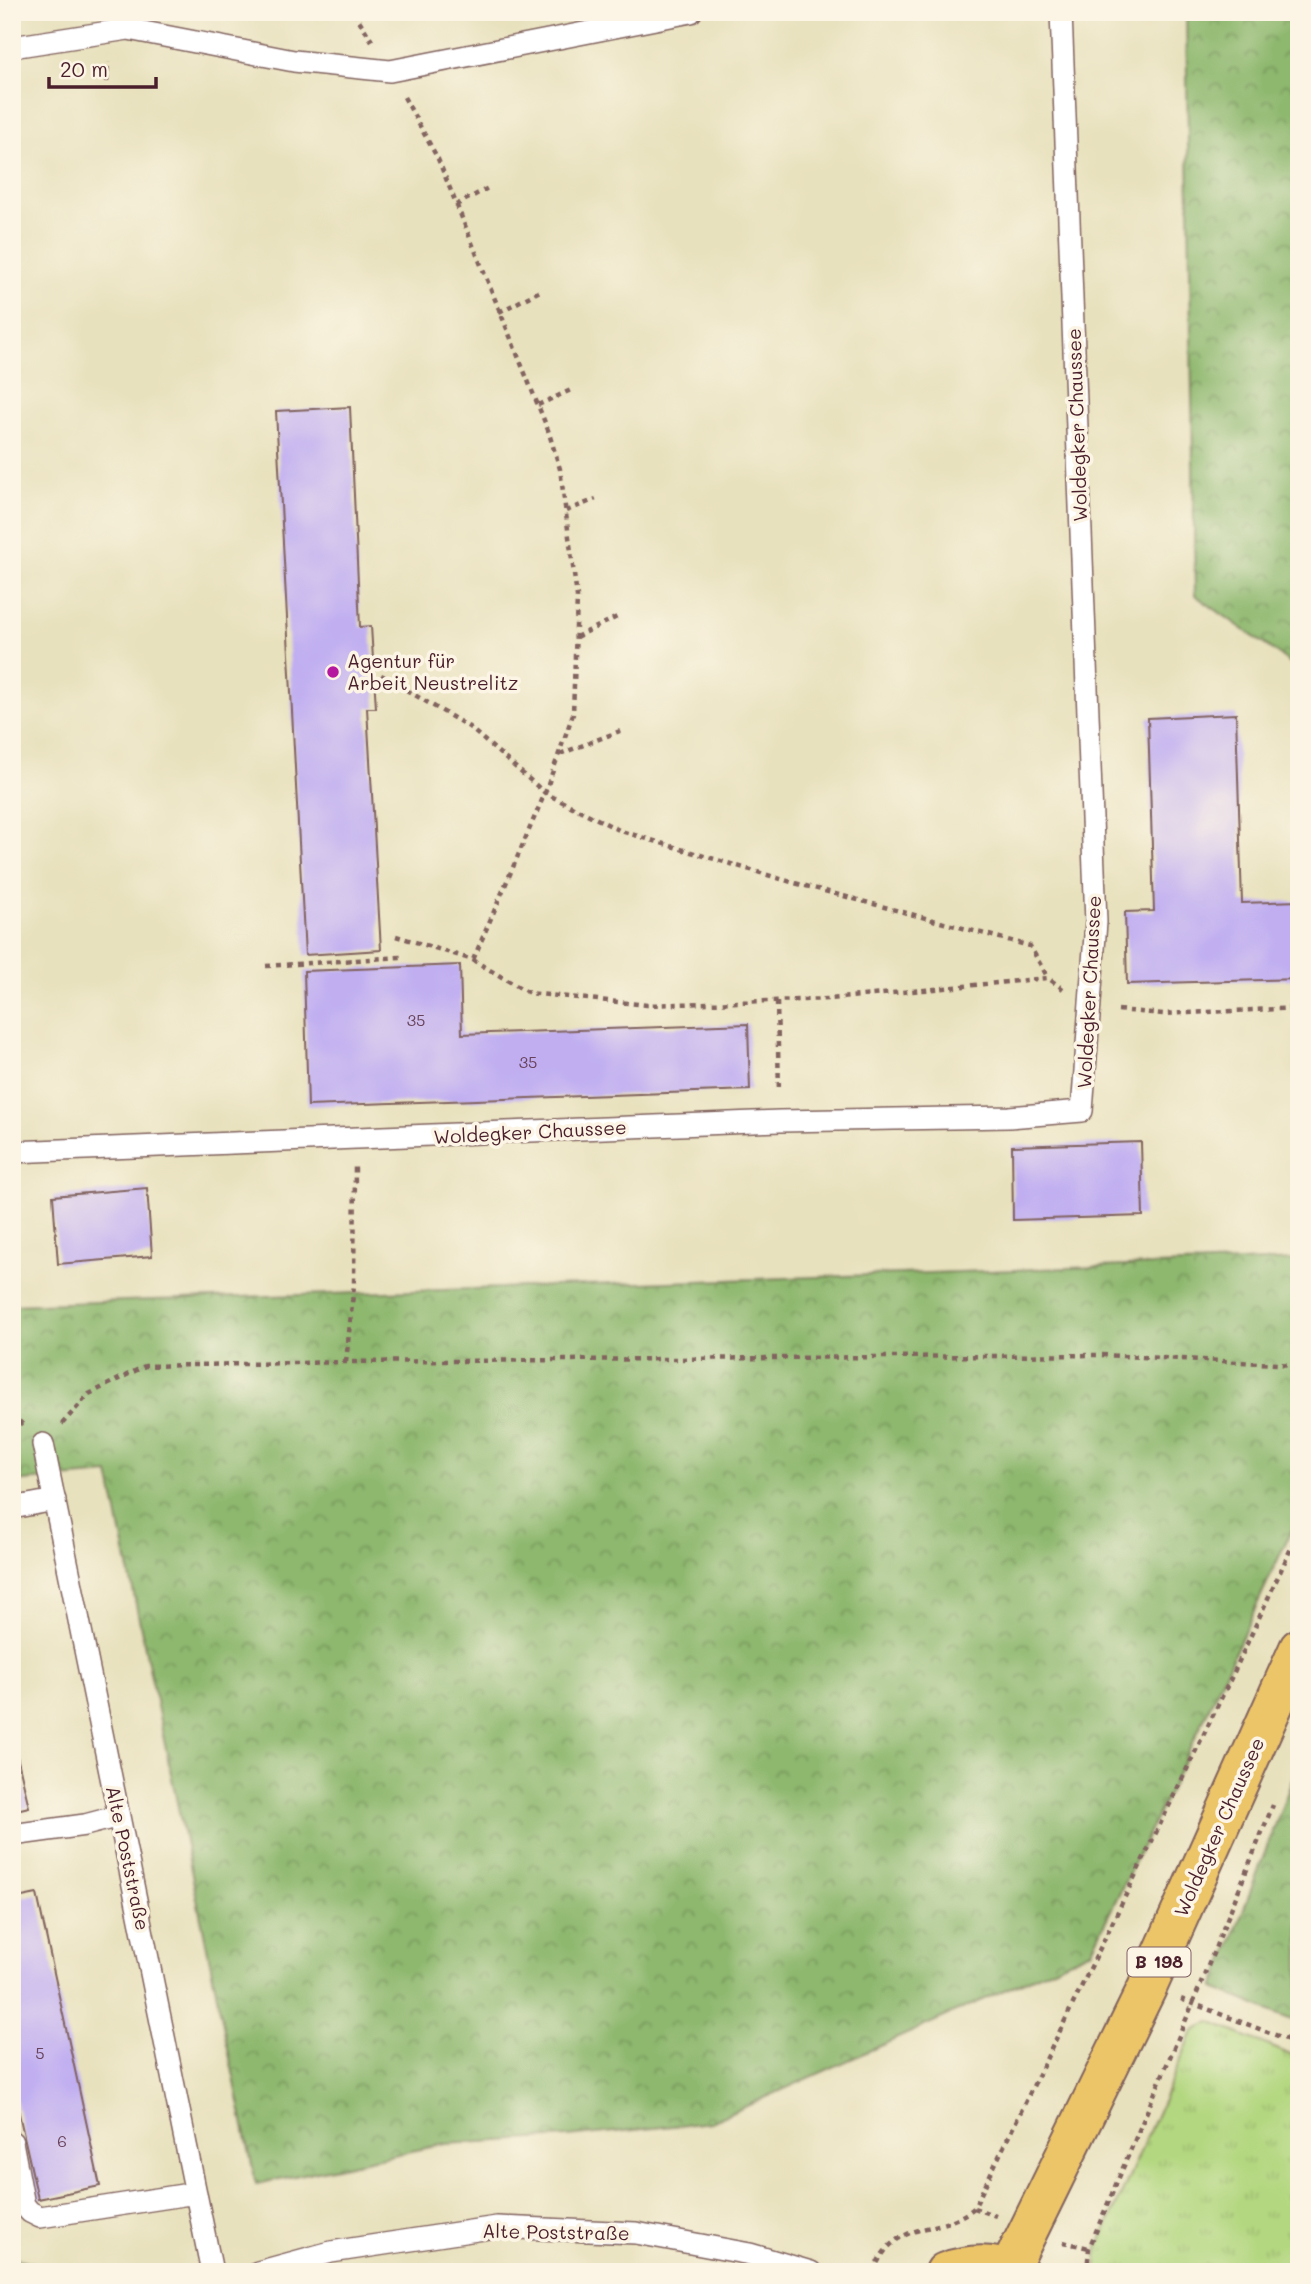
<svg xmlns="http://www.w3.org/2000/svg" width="1311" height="2284" font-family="Mali,sans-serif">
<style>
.grass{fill:url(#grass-tufts);stroke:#7e7b56;stroke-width:2}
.forest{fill:url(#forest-crowns);stroke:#6c6c4c;stroke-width:2}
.building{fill:#c0aef1}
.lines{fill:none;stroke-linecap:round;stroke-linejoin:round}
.lane-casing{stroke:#81635e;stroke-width:24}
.primary-casing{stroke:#81635e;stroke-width:42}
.path{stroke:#81635e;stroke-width:4.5;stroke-dasharray:5 5;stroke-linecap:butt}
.lane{stroke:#fff;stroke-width:21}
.primary{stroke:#edc569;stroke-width:38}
.poi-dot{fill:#b5179e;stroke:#fcf5e5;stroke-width:2.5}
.labels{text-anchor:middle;stroke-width:7;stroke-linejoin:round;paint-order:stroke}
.number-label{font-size:16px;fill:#68435c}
.shield{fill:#fcf5e5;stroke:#7f5f63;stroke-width:2}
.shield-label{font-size:18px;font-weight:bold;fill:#4a1f2b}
.street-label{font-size:19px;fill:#4a1f2b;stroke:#fcf5e5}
.poi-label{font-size:19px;fill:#4a1f2b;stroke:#fcf5e5;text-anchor:start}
</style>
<defs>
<pattern id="grass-tufts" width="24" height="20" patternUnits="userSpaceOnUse" patternTransform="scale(1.75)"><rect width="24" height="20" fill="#b3d780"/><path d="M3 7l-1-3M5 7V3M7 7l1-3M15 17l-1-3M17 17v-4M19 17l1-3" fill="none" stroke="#9bb86f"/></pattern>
<pattern id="forest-crowns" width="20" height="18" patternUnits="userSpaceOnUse" patternTransform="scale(1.75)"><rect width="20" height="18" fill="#8eb86e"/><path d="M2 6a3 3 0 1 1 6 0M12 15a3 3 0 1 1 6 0" fill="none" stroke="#76955b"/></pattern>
</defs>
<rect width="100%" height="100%" fill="#fcf5e5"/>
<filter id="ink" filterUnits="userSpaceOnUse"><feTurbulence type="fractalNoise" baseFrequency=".0143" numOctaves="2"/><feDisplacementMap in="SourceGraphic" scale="14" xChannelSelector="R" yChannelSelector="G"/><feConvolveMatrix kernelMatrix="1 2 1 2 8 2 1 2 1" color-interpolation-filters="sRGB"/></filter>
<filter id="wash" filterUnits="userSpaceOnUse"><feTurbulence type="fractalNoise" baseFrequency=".00686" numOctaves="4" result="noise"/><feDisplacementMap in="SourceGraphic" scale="28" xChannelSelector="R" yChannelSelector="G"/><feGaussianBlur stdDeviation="1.57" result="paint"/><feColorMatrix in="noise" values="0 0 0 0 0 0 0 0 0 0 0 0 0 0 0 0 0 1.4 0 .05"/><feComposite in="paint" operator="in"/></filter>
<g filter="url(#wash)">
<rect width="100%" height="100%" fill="#e8e1bd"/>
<path class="grass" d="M1210 2022 1299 2058V2272H1096L1098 2247 1193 2032Z"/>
<path class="forest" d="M1186 12H1299V669L1195 595Z
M1299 1260V1514L1195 1738 1091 1951 711 2122 567 2137 445 2144 256 2184 109 1474 12 1482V1305Z
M1299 1762V2023L1214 1988Z
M12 2257 62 2272H12Z"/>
<g id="blocks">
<path class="building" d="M350 407 360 627 371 626 376 708H367L381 950 305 955 276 411Z
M1236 714 1242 903 1299 901V979L1127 984 1125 912 1154 911 1148 718Z
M460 965 462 1034 748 1024 750 1090 308 1106 304 971Z
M1141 1142 1143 1216 1013 1220 1012 1146Z
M147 1188 152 1256 58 1264 53 1196Z
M12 1735 29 1807 12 1811Z
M37 1894 100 2186 38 2199 12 2082V1899Z"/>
</g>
</g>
<g filter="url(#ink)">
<use href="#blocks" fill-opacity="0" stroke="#81635e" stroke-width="2"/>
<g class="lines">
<defs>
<path id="lane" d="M12 47 128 29 294 61 390 71 691 12
M12 1152 780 1121 1009 1117 1082 1111 1096 922 1061 12
M43 1444 212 2272
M12 1508 55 1500
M12 1835 85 1825 119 1816
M12 2142 24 2205 30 2212 40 2217 196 2193
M258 2272 331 2252 497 2227 636 2233 750 2254 811 2272"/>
<path id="primary" d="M1009 2270 1147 1988 1299 1648
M945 2272C968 2264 990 2262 1012 2272"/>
</defs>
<use href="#lane" class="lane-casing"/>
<use href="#primary" class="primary-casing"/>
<path class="path" d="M354 12 372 41
M107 82 108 62
M404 97 438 159 548 430 560 469 577 597 573 714 545 793 473 960
M456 205 490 187
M499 312 540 291
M538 405 573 389
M566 511 596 499
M576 637 617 617
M381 675 469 727 545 793 621 831 791 882 1030 946 1048 978
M560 754 620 731
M396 936 473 960 529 993 647 1005 830 999 1048 978 1063 989
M266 966 401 957
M777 1002 779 1092
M1118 1010 1163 1014 1299 1008
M346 1362 354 1285 355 1165
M12 1414 24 1426
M62 1424 89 1394 145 1366 346 1362 1100 1355 1299 1365
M1181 1999 1299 2044
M974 2208 996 2216
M1063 2242 1089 2248
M873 2272C896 2216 937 2238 974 2208L1234 1672 1299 1531
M1087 2272 1089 2248 1193 2003 1273 1805"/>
<use href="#lane" class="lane"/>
<use href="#primary" class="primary"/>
</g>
</g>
<circle class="poi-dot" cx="333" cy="672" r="7"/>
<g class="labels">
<g class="number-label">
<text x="416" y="1026">35</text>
<text x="528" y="1068">35</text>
<text x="40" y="2059">5</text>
<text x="62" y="2147">6</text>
</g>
<rect class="shield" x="1127.5" y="1947.5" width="63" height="29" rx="5"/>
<g class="shield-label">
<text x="1159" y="1968">B 198</text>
</g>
<g class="street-label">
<text transform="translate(1077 425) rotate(-92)" y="7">Woldegker Chaussee</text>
<text transform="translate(1089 992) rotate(-87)" y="7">Woldegker Chaussee</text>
<text transform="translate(530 1132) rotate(-3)" y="7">Woldegker Chaussee</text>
<text transform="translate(1219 1827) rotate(-66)" y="7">Woldegker Chaussee</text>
<text transform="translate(128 1858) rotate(78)" y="7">Alte Poststraße</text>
<text transform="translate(556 2232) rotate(1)" y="7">Alte Poststraße</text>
</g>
<g class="poi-label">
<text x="347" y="668">Agentur für<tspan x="347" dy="22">Arbeit Neustrelitz</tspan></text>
</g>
</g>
<rect width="1311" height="2284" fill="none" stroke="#fcf5e5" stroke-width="42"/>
<path d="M49 77v10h107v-10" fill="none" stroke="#4a1f2b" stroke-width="3.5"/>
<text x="60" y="77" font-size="21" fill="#4a1f2b" stroke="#fcf5e5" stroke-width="5" paint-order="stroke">20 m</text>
</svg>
